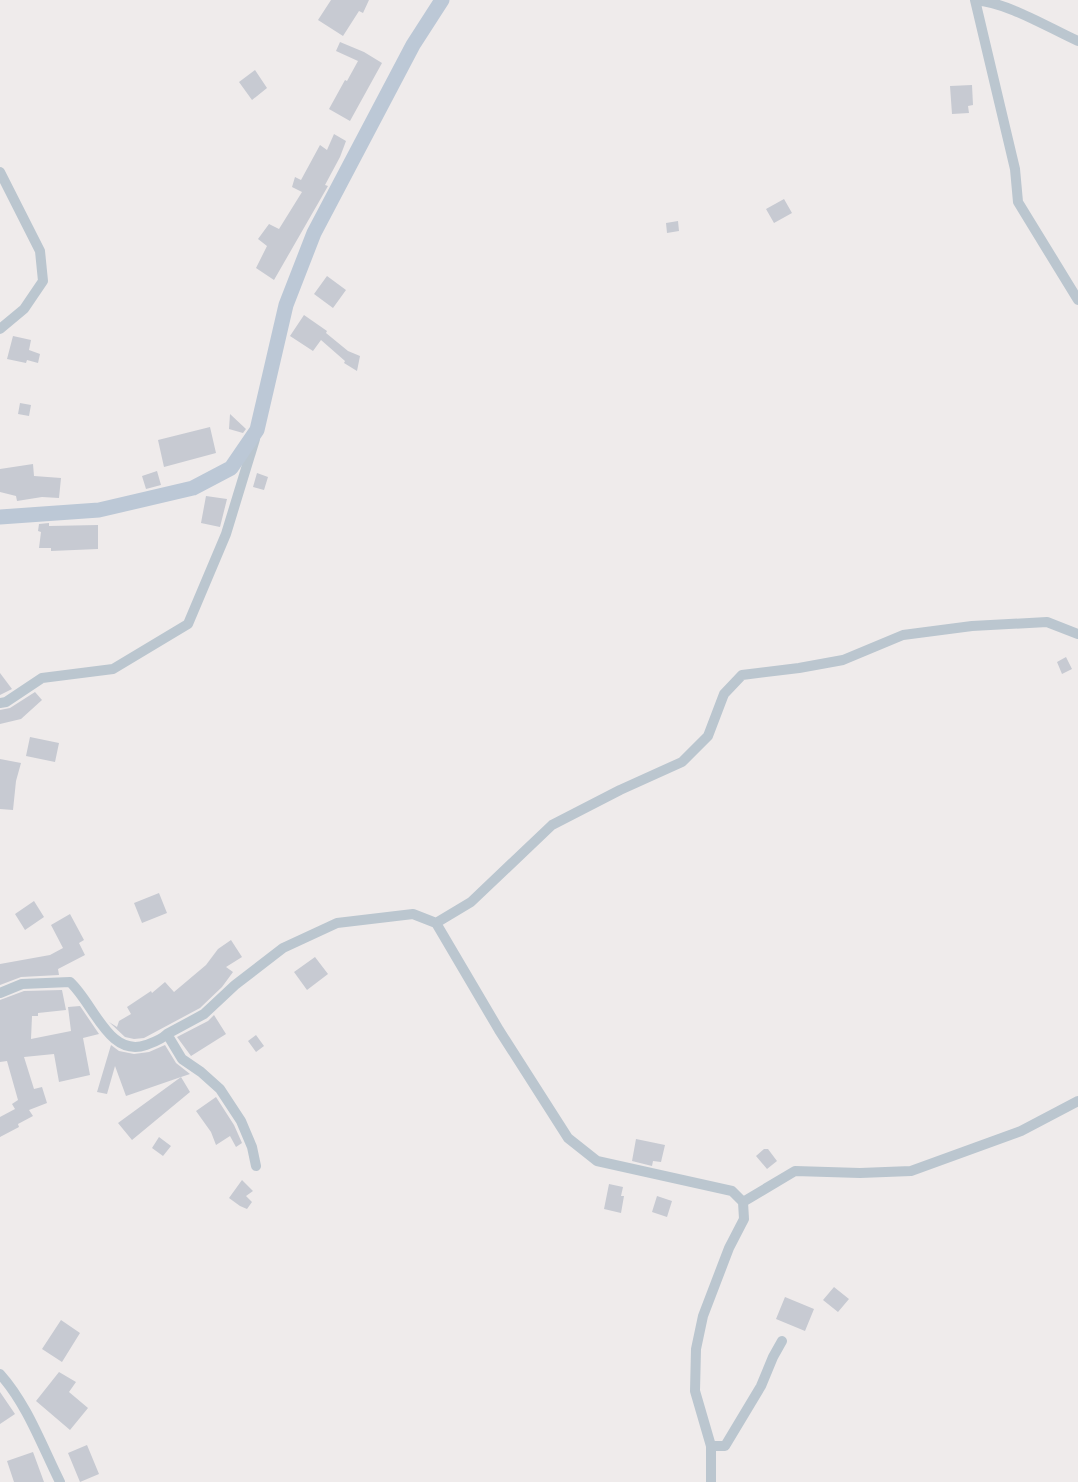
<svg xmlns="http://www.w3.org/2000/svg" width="1078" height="1482" font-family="'PT Sans',sans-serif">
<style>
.building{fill:#c7cad2}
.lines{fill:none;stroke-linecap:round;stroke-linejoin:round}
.minor{stroke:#bbc6cf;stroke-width:10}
.secondary{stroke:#bcc8d6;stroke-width:15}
</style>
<rect width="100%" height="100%" fill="#efebeb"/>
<path class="building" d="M331 0H369L363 13 359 11 343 36 318 20Z
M340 42 364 52 382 63 350 121 329 109 345 80 347 81 358 61 336 51Z
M255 70 267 88 252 100 239 82Z
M972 85 973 105 968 106 969 113 952 114 950 86Z
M334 134 346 141 340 157 325 185 328 186 274 280 256 268 267 246 258 239 269 224 279 229 302 192 292 187 295 177 301 180 320 145 327 150Z
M784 199 792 213 774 223 766 209Z
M678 221 679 231 667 233 666 223Z
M327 276 346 290 333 308 314 294Z
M304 315 327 331 326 333 348 351 360 356 357 371 344 363 345 361 321 340 313 351 290 336Z
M13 336 31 340 29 350 40 354 38 363 27 360 26 363 7 359Z
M20 403 31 405 29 416 18 414Z
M230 414 246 429 243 433 229 429Z
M210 427 216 453 164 467 158 440Z
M33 464 34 476 61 478 59 498 42 497 17 501 16 496 0 492V469Z
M157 471 161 485 146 489 142 476Z
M257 473 268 477 264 490 253 487Z
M206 496 227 499 220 527 201 523Z
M49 523V526L98 525V549L51 551V548H39L41 532 38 531 39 524Z
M1066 657 1072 669 1062 674 1057 662Z
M0 673 12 689 0 695Z
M35 692 42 700 21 719 0 724V710L10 708Z
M30 737 59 743 55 762 26 756Z
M0 759 21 763 16 781 13 810 0 809Z
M159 893 167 913 142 923 134 903Z
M34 901 44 917 25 930 15 914Z
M70 914 84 940 79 943 85 955 58 969 59 975 21 977 0 985V964L50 955 63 948 51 925Z
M231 940 242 957 226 967 233 972 222 987 200 1008 144 1038 134 1039 125 1037 109 1022 117 1027 119 1021 131 1014 127 1007 151 991 152 993 165 982 174 992 206 965 218 949Z
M315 957 328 974 307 990 294 972Z
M62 990 66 1010 38 1013V1016H32L31 1039 71 1031 68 1007 80 1006 99 1034 83 1038 90 1075 59 1082 54 1054 24 1057 34 1089 42 1087 47 1103 29 1110 33 1116 18 1124 19 1127 0 1137V1117L15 1109 12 1104 18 1100 7 1061 0 1062V1000L24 991Z
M214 1015 226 1034 191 1056 177 1037 208 1021Z
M256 1035 264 1046 256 1052 248 1041Z
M111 1045 119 1051 134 1054 149 1052 165 1045 176 1063 190 1074 181 1077 190 1092 132 1140 118 1123 181 1077 126 1096 115 1066 107 1094 97 1092Z
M216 1097 234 1125 242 1143 236 1147 230 1136 216 1145 211 1132 196 1111Z
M159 1137 171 1146 163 1156 152 1148Z
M636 1139 665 1145 661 1162 653 1161 652 1166 632 1161Z
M764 1149H768L777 1161 767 1169 756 1156Z
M242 1180 253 1191 246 1196 252 1202 247 1209 240 1206 229 1198Z
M609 1184 623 1187 621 1196H624L621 1213 604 1209Z
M657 1196 672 1201 667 1217 652 1212Z
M834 1287 849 1299 838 1312 823 1300Z
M785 1297 814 1309 805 1331 776 1319Z
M61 1320 80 1333 62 1362 42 1349Z
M59 1372 76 1382 69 1392 88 1408 70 1430 36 1401Z
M0 1392 15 1414 0 1424Z
M87 1445 99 1474 80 1482 68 1453Z
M33 1452 44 1482H14L7 1461Z"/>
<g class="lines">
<path class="minor" d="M975 0 1015 169 1018 202 1078 300
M975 0C1009 3 1047 27 1078 41
M0 172 40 251 43 281 24 309 0 329
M0 703 6 702 42 678 113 669 188 624 226 534 255 439
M436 923 471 902 552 825 620 790 682 762 708 736 724 694 742 675 799 668 843 660 903 635 972 626 1047 622 1078 634
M0 993 22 984 70 982C94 1004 109 1058 146 1045 154 1042 161 1040 167 1034L204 1014 235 985 283 948 337 923 413 914 436 923 499 1030 568 1138 597 1161 732 1191 743 1202 744 1219 729 1248 703 1316 696 1349 695 1391 711 1446V1482
M167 1034 182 1059 201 1072 220 1089 241 1121 252 1147 256 1166
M743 1202 795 1171 860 1173 911 1171 1021 1131 1078 1101
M0 1374C27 1404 42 1446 60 1482
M711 1446H725L761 1386 773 1357 782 1341"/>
<path class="secondary" d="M0 517 99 510 193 488 231 468 257 430 286 305 314 233 413 45 442 0"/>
</g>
</svg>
